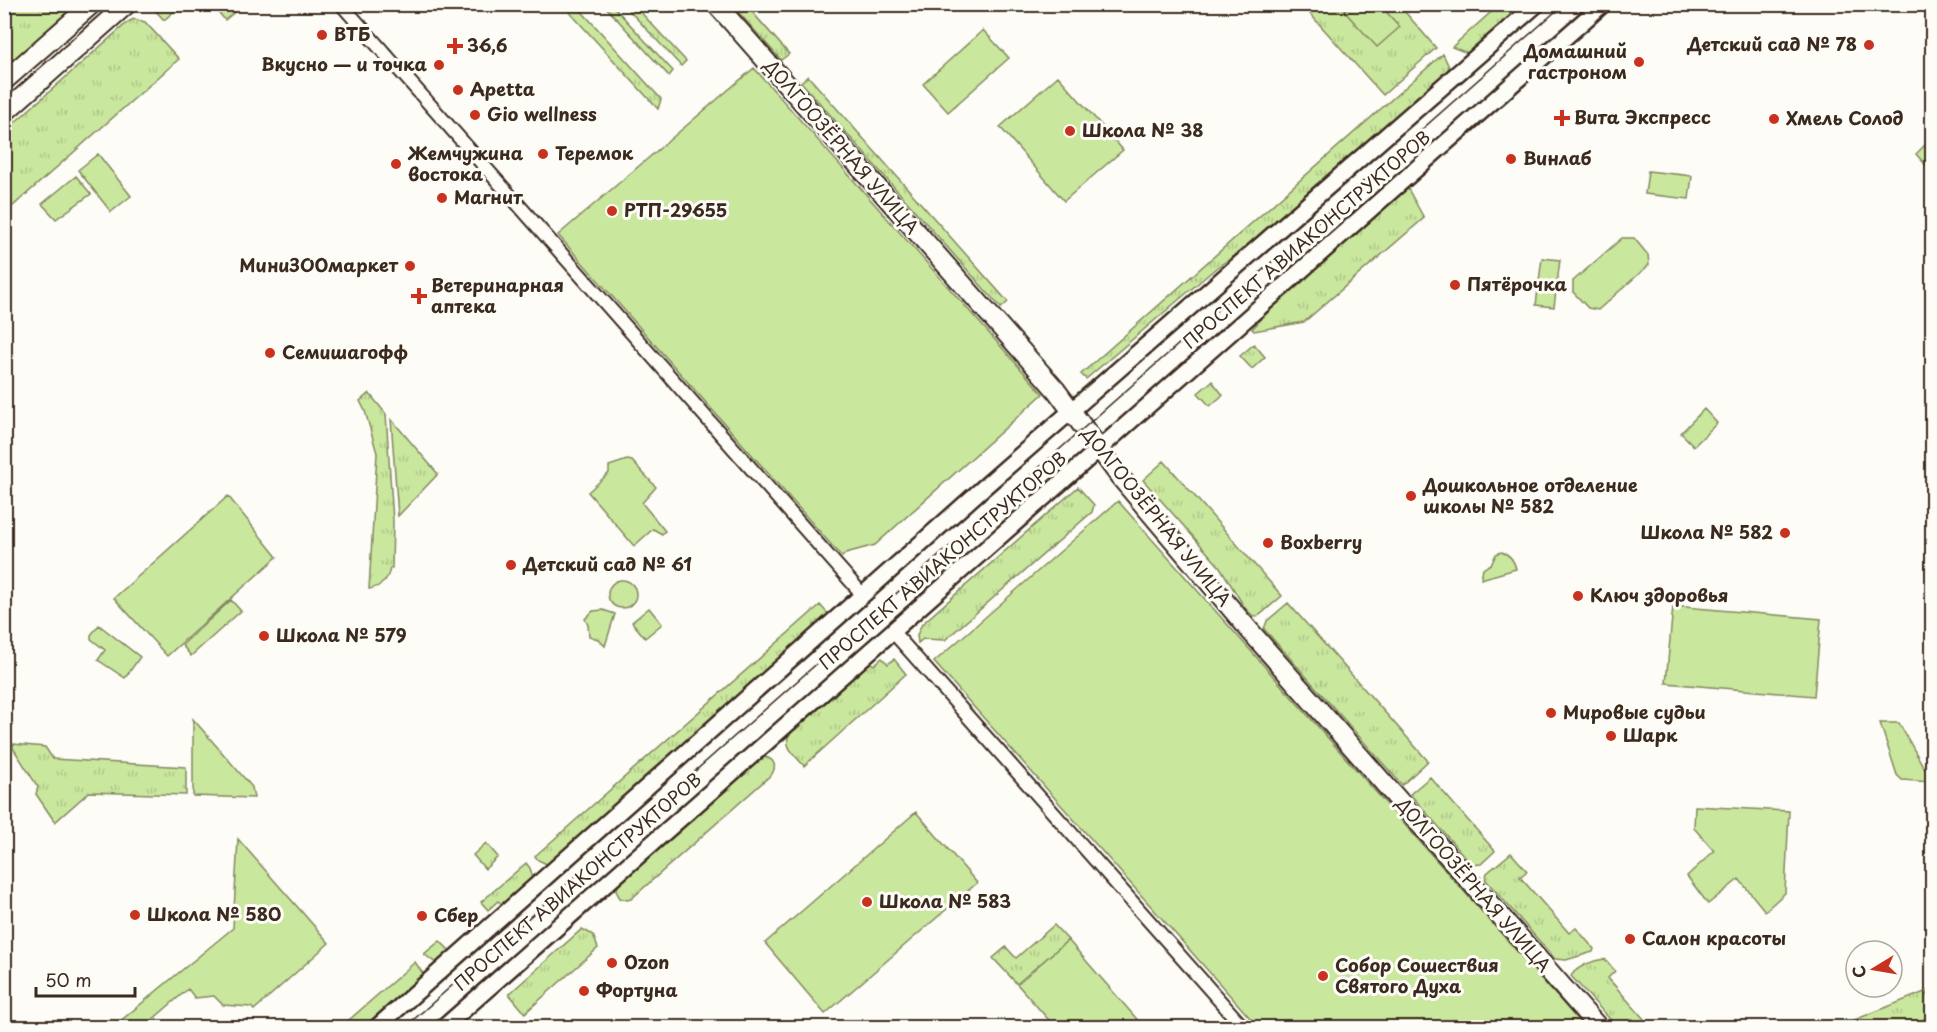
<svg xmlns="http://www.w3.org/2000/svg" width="1937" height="1032" font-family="'Playpen Sans',sans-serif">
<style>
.grass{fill:url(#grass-tufts);stroke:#82885e;stroke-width:1.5}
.park{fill:#cae79e;stroke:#82885e;stroke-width:1.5}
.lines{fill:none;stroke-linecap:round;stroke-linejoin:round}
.minor-casing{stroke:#3b2a1e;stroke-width:16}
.tertiary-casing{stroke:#3b2a1e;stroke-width:20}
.secondary-casing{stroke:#3b2a1e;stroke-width:22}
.minor{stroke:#fdfcf7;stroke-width:12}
.tertiary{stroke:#fdfcf7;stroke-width:15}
.secondary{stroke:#fdfcf7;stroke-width:18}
.tram{stroke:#3b2a1e;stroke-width:1.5}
.poi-dot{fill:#c8321e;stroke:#fdfcf7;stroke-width:2}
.labels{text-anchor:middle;stroke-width:6;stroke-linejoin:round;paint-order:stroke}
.poi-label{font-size:18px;font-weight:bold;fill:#3b2a1e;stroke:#fdfcf7;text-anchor:start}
.street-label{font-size:18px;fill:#3b2a1e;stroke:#fdfcf7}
</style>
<defs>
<pattern id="grass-tufts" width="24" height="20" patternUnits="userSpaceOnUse" patternTransform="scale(1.5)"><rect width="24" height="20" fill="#cae79e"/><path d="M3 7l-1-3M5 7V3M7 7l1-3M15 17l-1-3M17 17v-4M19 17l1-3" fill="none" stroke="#aec688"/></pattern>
</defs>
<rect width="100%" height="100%" fill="#fdfcf7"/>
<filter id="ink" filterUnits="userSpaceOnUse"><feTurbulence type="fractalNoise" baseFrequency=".0167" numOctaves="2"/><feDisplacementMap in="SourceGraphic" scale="12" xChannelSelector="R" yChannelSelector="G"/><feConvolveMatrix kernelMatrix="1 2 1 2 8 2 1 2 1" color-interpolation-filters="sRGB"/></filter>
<g filter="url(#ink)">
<path class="grass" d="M5 4H75V5L5 68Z
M153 5V4L182 5 164 20 155 10Z
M212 5H243L225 20Z
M563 5H576L661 99 658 109Z
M604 5H612L673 71 669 76Z
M624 5H634L686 61 681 66Z
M732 5H746L789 54 781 60Z
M1302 5H1351L1344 11 1399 27 1380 5H1399L1436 48 1383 95Z
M1499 5H1523L1467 53 1452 47Z
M134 19 145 22 179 59 5 213V131L128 22Z
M1443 54 1450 69 1249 246 1216 268 1086 379 1081 374Z
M808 76 1008 302 1001 308 801 82Z
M1407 187 1424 218 1304 322 1254 331 1252 329 1286 293Z
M1254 344 1265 357 1252 369 1240 356Z
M1212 381 1223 395 1210 406 1198 393Z
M369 393 386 414 393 521 392 568H390C388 581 381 587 369 589L377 453 365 411 360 401Z
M391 419 438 474 398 516Z
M1164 461 1282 596 1261 614 1254 617 1245 608 1220 567 1143 480Z
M1078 487 1094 505 1092 512 945 640 923 639 918 643 917 635 922 624Z
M1288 603 1428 761 1402 785 1264 629 1267 621Z
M820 605 830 616 549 865 538 860 535 856Z
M882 658 888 664 894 659 906 674 804 766C795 755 782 746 790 732L870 661 874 665Z
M13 744 45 747 53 759 186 767V795L89 792 55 822 36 794 38 787 13 748Z
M765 757C774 759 777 766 772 774L631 899 627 900 620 898 616 891 619 884 758 760Z
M1430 777 1495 851 1481 864 1472 865 1410 794Z
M486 843 498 857 485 869 473 855Z
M1511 853 1527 871 1520 877 1569 933 1576 928 1594 949 1593 952 1566 960 1555 959 1485 879 1487 873Z
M526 863 530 868 533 878 503 905 498 901 488 910 481 902Z
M1054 925 1068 940 1017 984 993 958 1006 947 1016 958Z
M582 929 593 935 598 948 525 1013 509 994Z
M440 941 451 952 437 964 424 954Z
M1605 959 1615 971 1608 978 1651 1027H1617L1571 976C1576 967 1594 960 1605 959Z
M415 962 424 975 364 1027H341Z
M1927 991 1932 1016 1904 1027H1837Z"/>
<path class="park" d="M1351 5H1380L1400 27 1377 47 1344 11Z
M983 30 1009 58 948 112 923 84Z
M754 68 1043 394 875 545 846 553 842 557 558 235Z
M1058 76 1123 150 1064 201 1000 127Z
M1932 138V172L1916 154Z
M98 154 131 196 111 212 78 170Z
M1648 171 1692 176 1689 199 1645 194Z
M76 176 91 194 56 219 42 204Z
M1622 238H1634L1648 255 1649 265 1598 310 1588 308 1573 292V281Z
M1542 258 1560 260 1554 307 1536 305Z
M1704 409 1717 423 1694 446 1681 433Z
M627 460 632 461 656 487 642 503 665 531 662 534 653 529 634 546 588 492 609 473V466Z
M228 496 277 557 167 656 114 598Z
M1118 501 1584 1027H1258L934 662Z
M1501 552C1510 554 1514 560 1516 569L1481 579 1483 569 1492 563 1496 554Z
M608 594a14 14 0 1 1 28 0a14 14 0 1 1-28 0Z
M231 600 241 611 191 656 182 645Z
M1673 606 1821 619 1814 696 1666 683Z
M649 608 662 624 645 638 632 622Z
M603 610 615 614 605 646 598 639 589 636 588 625 585 619 593 611Z
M99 625 140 657 125 678 98 660 105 650 91 639V635Z
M193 719 252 787 254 798 193 796Z
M1880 723H1899L1932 782 1902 780 1897 775Z
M1695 806 1789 811 1785 893 1765 911 1739 879 1708 904 1687 876 1714 851 1694 828Z
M916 812 977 883 825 1014 765 943Z
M238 839 329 943 254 1010 251 1007 223 1005 214 996 195 998 188 989 144 1027H113L233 928Z
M1068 940 1142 1025 1139 1027 1134 1024 1130 1028 1055 1027 1017 984Z"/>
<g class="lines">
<defs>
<path id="minor" d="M341 4 863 595
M893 632 1244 1028"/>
<path id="tertiary" d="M376 1028 983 488 1537 4
M443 1028 1603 4"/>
<path id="secondary" d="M716 4 1056 390 1120 477 1250 631 1599 1028
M4 81 92 4
M4 113 127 4"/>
</defs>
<use href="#minor" class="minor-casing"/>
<use href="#tertiary" class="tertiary-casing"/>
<use href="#secondary" class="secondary-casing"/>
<use href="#minor" class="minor"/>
<use href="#tertiary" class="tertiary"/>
<use href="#secondary" class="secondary"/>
<path class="tram" d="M404 1028 1564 4"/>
</g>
</g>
<g class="poi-dot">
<circle cx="322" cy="35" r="6"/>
<circle cx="1869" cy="45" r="6"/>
<path d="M452 37h6v6h6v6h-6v6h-6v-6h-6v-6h6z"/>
<circle cx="1639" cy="62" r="6"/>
<circle cx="439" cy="65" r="6"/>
<circle cx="458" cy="90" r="6"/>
<circle cx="475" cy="115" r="6"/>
<path d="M1559 109h6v6h6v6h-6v6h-6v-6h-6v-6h6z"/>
<circle cx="1774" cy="119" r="6"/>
<circle cx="1070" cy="131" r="6"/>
<circle cx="543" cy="154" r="6"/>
<circle cx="1511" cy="159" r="6"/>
<circle cx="396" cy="164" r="6"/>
<circle cx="442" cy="198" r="6"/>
<circle cx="612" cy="211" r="6"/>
<circle cx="410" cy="266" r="6"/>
<circle cx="1455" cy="285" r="6"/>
<path d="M416 287h6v6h6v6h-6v6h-6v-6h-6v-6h6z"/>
<circle cx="270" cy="353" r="6"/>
<circle cx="1411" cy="496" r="6"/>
<circle cx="1785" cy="533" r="6"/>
<circle cx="1268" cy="543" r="6"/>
<circle cx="511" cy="565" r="6"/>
<circle cx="1578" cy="596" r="6"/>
<circle cx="264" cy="636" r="6"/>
<circle cx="1551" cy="713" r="6"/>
<circle cx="1611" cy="736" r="6"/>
<circle cx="867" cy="902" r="6"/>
<circle cx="135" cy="915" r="6"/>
<circle cx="422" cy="916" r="6"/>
<circle cx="1630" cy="939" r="6"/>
<circle cx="612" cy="963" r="6"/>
<circle cx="1323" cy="976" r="6"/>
<circle cx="584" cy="991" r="6"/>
</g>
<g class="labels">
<g class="poi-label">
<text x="334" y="41">ВТБ</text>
<text x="1857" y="51" text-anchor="end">Детский сад № 78</text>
<text x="467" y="52">36,6</text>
<text x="1627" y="58" text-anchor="end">Домашний<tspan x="1627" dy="21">гастроном</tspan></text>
<text x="427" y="71" text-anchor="end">Вкусно — и точка</text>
<text x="470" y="96">Apetta</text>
<text x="487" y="121">Gio wellness</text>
<text x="1574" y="124">Вита Экспресс</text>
<text x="1786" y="125">Хмель Солод</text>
<text x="1082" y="137">Школа № 38</text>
<text x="408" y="160">Жемчужина<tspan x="408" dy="21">востока</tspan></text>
<text x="555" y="160">Теремок</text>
<text x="1523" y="165">Винлаб</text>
<text x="454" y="204">Магнит</text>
<text x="624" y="217">РТП-29655</text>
<text x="398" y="272" text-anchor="end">МиниЗООмаркет</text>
<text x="1467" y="291">Пятёрочка</text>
<text x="431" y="292">Ветеринарная<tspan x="431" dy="21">аптека</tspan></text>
<text x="282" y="359">Семишагофф</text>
<text x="1423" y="492">Дошкольное отделение<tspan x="1423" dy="21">школы № 582</tspan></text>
<text x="1773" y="539" text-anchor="end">Школа № 582</text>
<text x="1280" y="549">Boxberry</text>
<text x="523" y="571">Детский сад № 61</text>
<text x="1590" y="602">Ключ здоровья</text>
<text x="276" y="642">Школа № 579</text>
<text x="1563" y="719">Мировые судьи</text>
<text x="1623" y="742">Шарк</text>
<text x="879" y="908">Школа № 583</text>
<text x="147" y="921">Школа № 580</text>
<text x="434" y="922">Сбер</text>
<text x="1642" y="945">Салон красоты</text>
<text x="624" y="969">Ozon</text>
<text x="1335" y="972">Собор Сошествия<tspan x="1335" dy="21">Святого Духа</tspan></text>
<text x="596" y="997">Фортуна</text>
</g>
<g class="street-label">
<text transform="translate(841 147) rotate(49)" y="6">ДОЛГООЗЁРНАЯ УЛИЦА</text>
<text transform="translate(1307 240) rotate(-41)" y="6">ПРОСПЕКТ АВИАКОНСТРУКТОРОВ</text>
<text transform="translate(1156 517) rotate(51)" y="6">ДОЛГООЗЁРНАЯ УЛИЦА</text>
<text transform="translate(943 561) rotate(-41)" y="6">ПРОСПЕКТ АВИАКОНСТРУКТОРОВ</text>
<text transform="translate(578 882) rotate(-41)" y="6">ПРОСПЕКТ АВИАКОНСТРУКТОРОВ</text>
<text transform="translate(1473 885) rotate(49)" y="6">ДОЛГООЗЁРНАЯ УЛИЦА</text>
</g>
</g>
<rect width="1937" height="1032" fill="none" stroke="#fdfcf7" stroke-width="24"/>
<rect x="12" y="12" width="1913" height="1008" fill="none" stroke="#3b2a1e" stroke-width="2" filter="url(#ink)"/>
<g transform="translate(1874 969) rotate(259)"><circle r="28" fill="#fdfcf7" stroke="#afa8a0" stroke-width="1.5"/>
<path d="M0-4.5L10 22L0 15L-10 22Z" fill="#c8321e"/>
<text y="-9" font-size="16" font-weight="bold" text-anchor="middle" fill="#3b2a1e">С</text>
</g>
<path d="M36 987v9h99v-9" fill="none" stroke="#3b2a1e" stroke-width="3"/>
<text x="45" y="987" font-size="18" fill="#3b2a1e" stroke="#fdfcf7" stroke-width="4.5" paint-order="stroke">50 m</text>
</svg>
